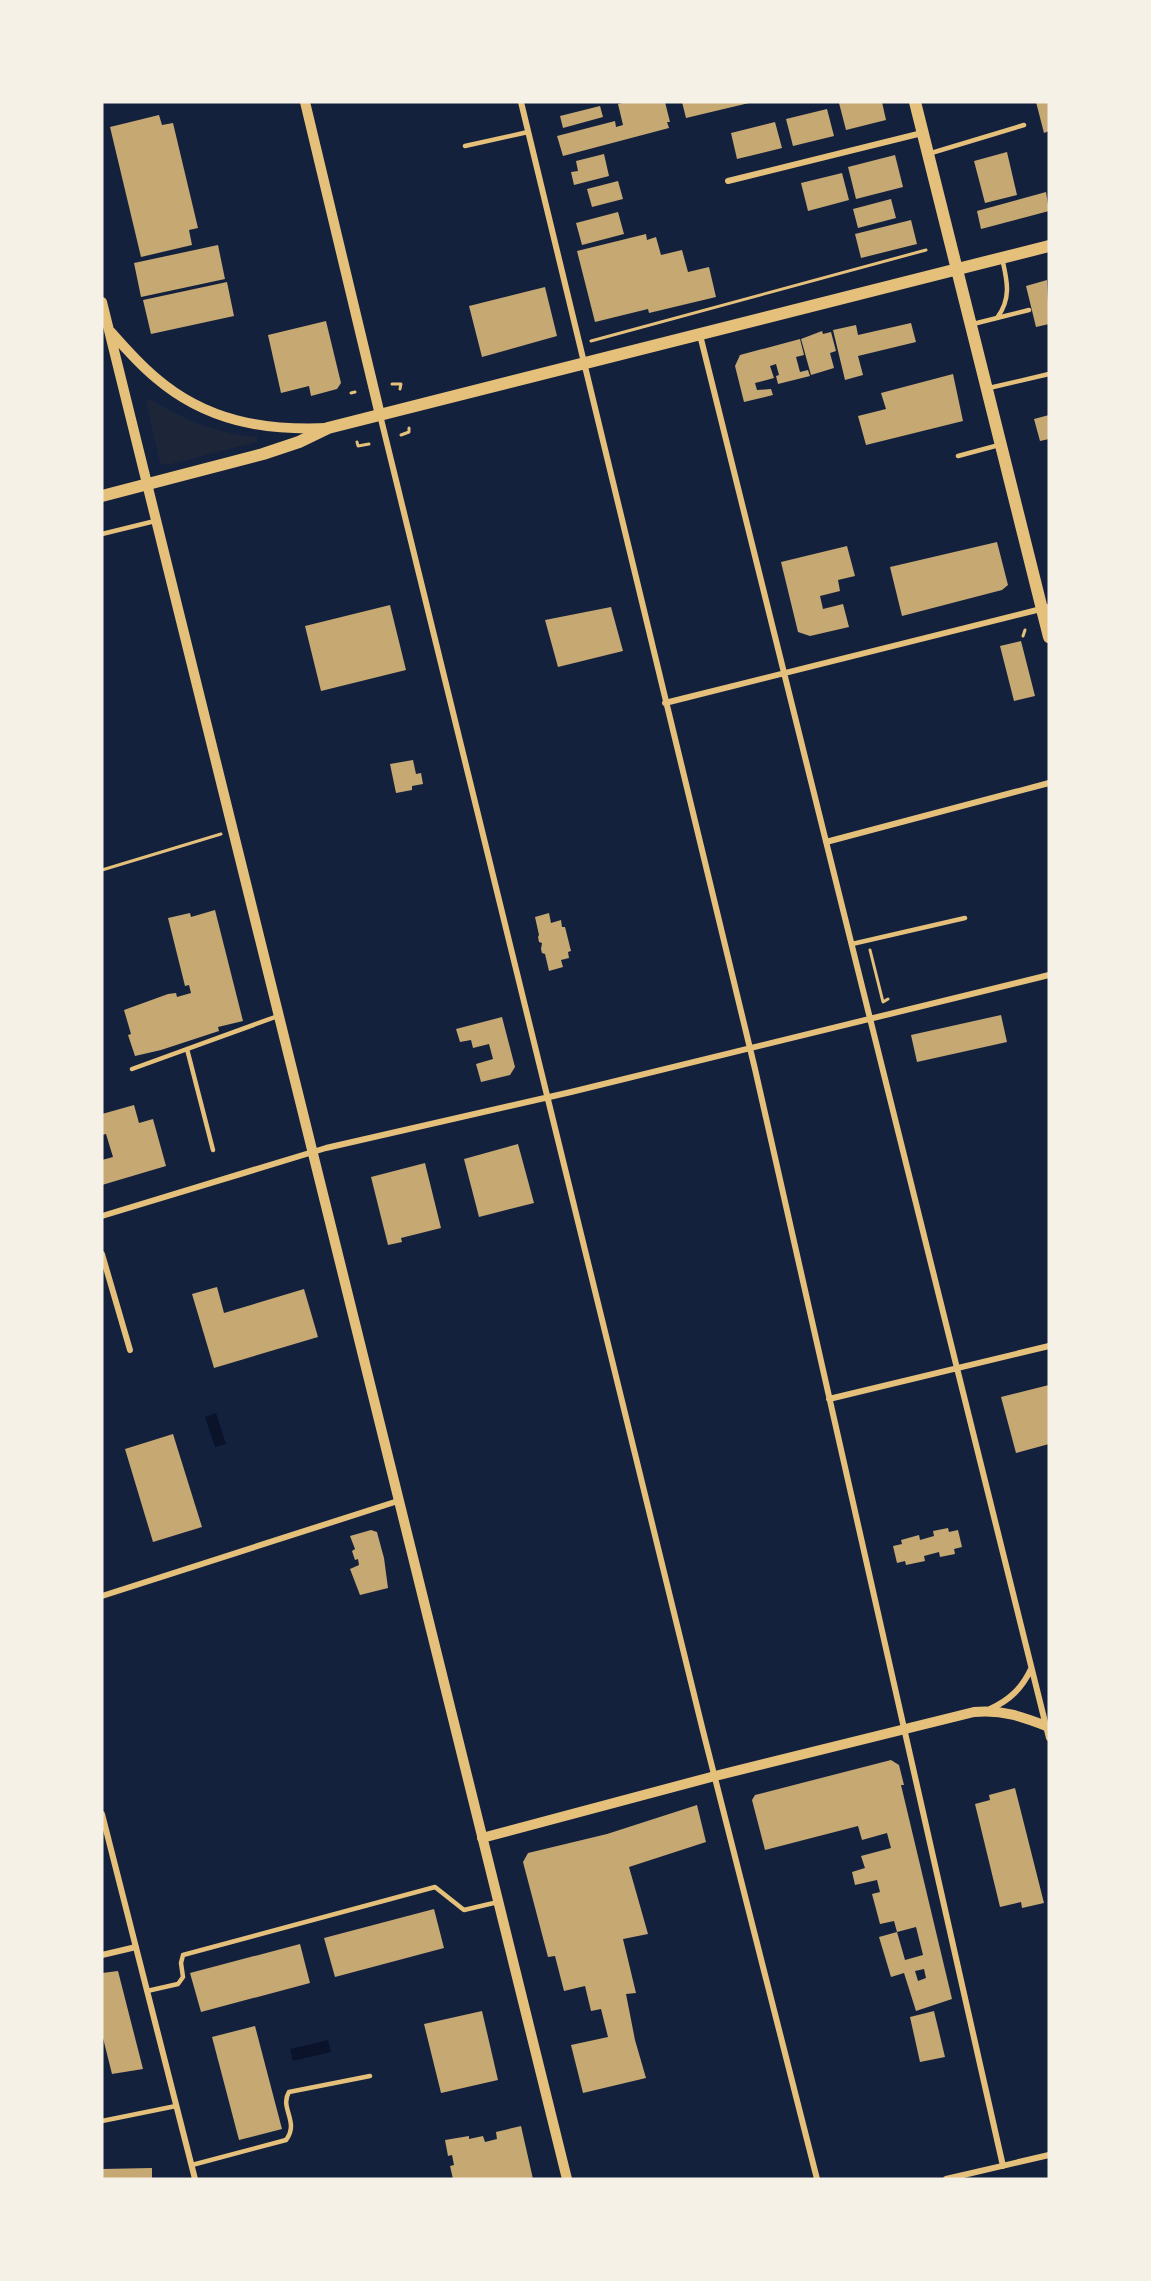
<svg xmlns="http://www.w3.org/2000/svg" width="1151" height="2281" font-family="'IBM Plex Sans',sans-serif">
<style>
.green{fill:#1d2539}
.water{fill:#0b132b}
.building{fill:#c6a872;fill-rule:evenodd}
.lines{fill:none;stroke-linecap:round;stroke-linejoin:round}
.path{stroke:#e5c07b;stroke-width:3}
.service{stroke:#e5c07b;stroke-width:4.5}
.minor{stroke:#e5c07b;stroke-width:6}
.tertiary{stroke:#e5c07b;stroke-width:10}
.secondary{stroke:#e5c07b;stroke-width:12}
</style>
<rect width="100%" height="100%" fill="#14213d"/>
<path class="green" d="M149 398C183 420 216 433 257 437V442L167 465 160 463 146 402Z"/>
<path class="water" d="M216 1413 226 1444 215 1447 205 1417Z
M328 2040 331 2052 293 2061 290 2049Z"/>
<path class="building" d="M626 102H665L670 122H667L669 128 563 156 557 136 615 121 616 127 623 125 618 104Z
M682 102H748L749 103 686 118Z
M841 102H882L886 120 846 130 839 103Z
M1036 102H1049V131L1044 133Z
M600 106 603 117 563 128 560 116Z
M827 109 834 136 793 146 786 119Z
M159 115 162 125 173 123 198 228 189 230 192 245 141 257 110 127Z
M775 122 782 148 737 159 731 133Z
M1007 152 1017 195 985 203 974 161Z
M604 154 609 176 574 185 571 172 578 171 576 161Z
M895 155 903 187 856 199 848 167Z
M842 173 849 200 808 211 801 183Z
M618 181 623 199 592 207 587 189Z
M1046 192 1049 211 981 229 977 211Z
M891 199 896 218 858 228 853 209Z
M618 212 624 234 582 245 576 223Z
M911 220 917 244 861 258 855 234Z
M646 234 647 240 656 237 661 255 682 250 688 272 709 267 716 297 649 313 648 309 595 322 577 251Z
M218 245 225 279 141 297 134 263Z
M1047 280 1049 324 1036 327 1026 286Z
M227 282 234 316 151 334 143 300Z
M545 287 557 336 482 357 469 306Z
M326 321 341 383 337 389 311 396 309 386 281 393 268 335Z
M911 323 916 342 858 356 863 375 845 380 833 330 856 325 858 335Z
M822 331 823 334 831 332 836 351 830 353 834 368 811 375 801 339Z
M800 339 804 355 796 357 800 372 808 370 810 376 778 384 776 376 779 375 776 364 770 366 774 378 755 383 757 390 771 389 773 395 744 402 735 366 740 355Z
M953 374 963 421 866 445 858 416 886 409 881 393Z
M1049 415V439L1040 441 1034 419Z
M997 542 1008 585 1002 590 902 616 890 567Z
M847 546 855 576 838 580 840 591 820 596 823 609 843 604 849 627 810 636 798 632 781 562Z
M390 605 406 670 321 691 305 626Z
M611 607 623 651 558 667 545 620Z
M1021 641 1035 696 1014 701 1000 646Z
M413 760 416 774 421 773 423 784 412 786V790L396 793 390 764Z
M215 910 243 1021 218 1027 219 1031 161 1050 135 1056 128 1035 131 1034 124 1010 168 994 176 993 177 997 191 993 189 985 185 986 168 918 190 913 191 917Z
M549 913 551 923 561 920 562 927H565L571 951 568 952 569 958 561 960 563 967 549 971 545 954 542 953 541 949 542 943 539 942 538 937 539 935 535 917Z
M1001 1015 1007 1042 917 1062 911 1035Z
M502 1017 515 1067 510 1075 481 1082 476 1064 493 1059 489 1044 473 1048 471 1040 460 1042 456 1029Z
M134 1105 139 1123 153 1119 166 1166 102 1185V1160L113 1157 106 1134 102 1135V1114Z
M518 1144 534 1203 479 1217 464 1159Z
M425 1163 441 1228 401 1238 402 1242 388 1245 371 1177Z
M217 1287 224 1313 304 1289 318 1337 214 1368 192 1294Z
M1049 1385V1444L1016 1453 1001 1397Z
M173 1434 202 1527 153 1542 125 1449Z
M948 1528 949 1532 958 1530 962 1547 954 1549 955 1554 940 1557 939 1552 924 1556 925 1561 906 1565 905 1561 897 1563 893 1546 902 1544 901 1540 919 1535 920 1540 934 1536 933 1531Z
M371 1530 377 1532 378 1536 384 1558 388 1588 360 1595 350 1569 359 1565 358 1559 355 1560 352 1551 355 1549 350 1536Z
M891 1760 899 1765 904 1785H901L952 1999 916 2011 904 1973 891 1977 879 1937 897 1932 905 1960 923 1955 916 1927 897 1932 894 1921 880 1924 872 1894 880 1892 877 1880 855 1885 852 1872 865 1868 861 1856 891 1848 887 1833 862 1840 858 1826 765 1850 752 1800 755 1795ZM924 1969 926 1978 918 1981 915 1971Z
M1015 1788 1044 1903 1022 1908 1021 1902 1000 1907 975 1804 990 1800 989 1795Z
M697 1805 706 1842 629 1867 648 1934 623 1939 636 1993 626 1994 635 2040 646 2078 583 2093 571 2045 608 2037 601 2009 591 2011 585 1986 564 1991 555 1956 548 1957 523 1862 528 1853 607 1834Z
M434 1909 444 1948 335 1977 324 1938Z
M300 1944 310 1983 201 2012 190 1973Z
M118 1971 143 2069 112 2074 102 2034V1973Z
M482 2011 498 2080 441 2093 424 2024Z
M934 2011 945 2057 920 2062 910 2017Z
M255 2026 282 2129 239 2140 212 2037Z
M521 2126 533 2179H453L450 2166 454 2165 452 2155 448 2156 445 2140 469 2136V2139L483 2136 485 2142 497 2139 496 2132Z
M152 2168V2179H102V2169Z"/>
<g class="lines">
<path class="path" d="M591 341 926 250
M392 384H401L400 389
M351 393 355 392
M401 435 409 432V428
M357 442 358 446 369 444
M1023 636 1025 630
M102 870 221 834
M870 950 883 1002 888 999"/>
<path class="service" d="M465 146 528 132
M928 154 1024 125
M997 318 1029 310
M973 324 997 318C1012 298 1007 280 1002 258
M989 388 1049 374
M958 456 999 445
M102 534 155 521
M852 944 965 918
M187 1049 213 1150
M132 1069 278 1016
M147 1991 178 1984 183 1977 181 1963 183 1955 435 1887 464 1910 498 1902
M102 2121 176 2106
M192 2165 286 2140C300 2122 279 2108 289 2092L370 2076"/>
<path class="minor" d="M521 102 755 1069 1003 2166
M728 181 922 133
M700 335 1049 1738
M380 415 703 1731 817 2179
M665 703 1049 607
M826 842 1049 783
M102 1216 326 1148 571 1092 1049 975
M102 1254 130 1350
M829 1399 1049 1346
M102 1596 398 1501
M990 1709C1010 1700 1022 1688 1031 1669
M102 1814 195 2179
M102 1955 136 1947
M946 2179 1049 2155"/>
<path class="tertiary" d="M305 102 380 415
M102 302 567 2179
M111 332C125 348 139 364 156 378 206 421 264 431 328 428
M482 1838 715 1776 974 1712C1002 1709 1023 1717 1049 1727"/>
<path class="secondary" d="M915 102 1049 637
M102 496 263 454 299 442 328 428 1049 246"/>
</g>
<rect width="1151" height="2281" fill="none" stroke="#f6f1e7" stroke-width="207"/>
</svg>
